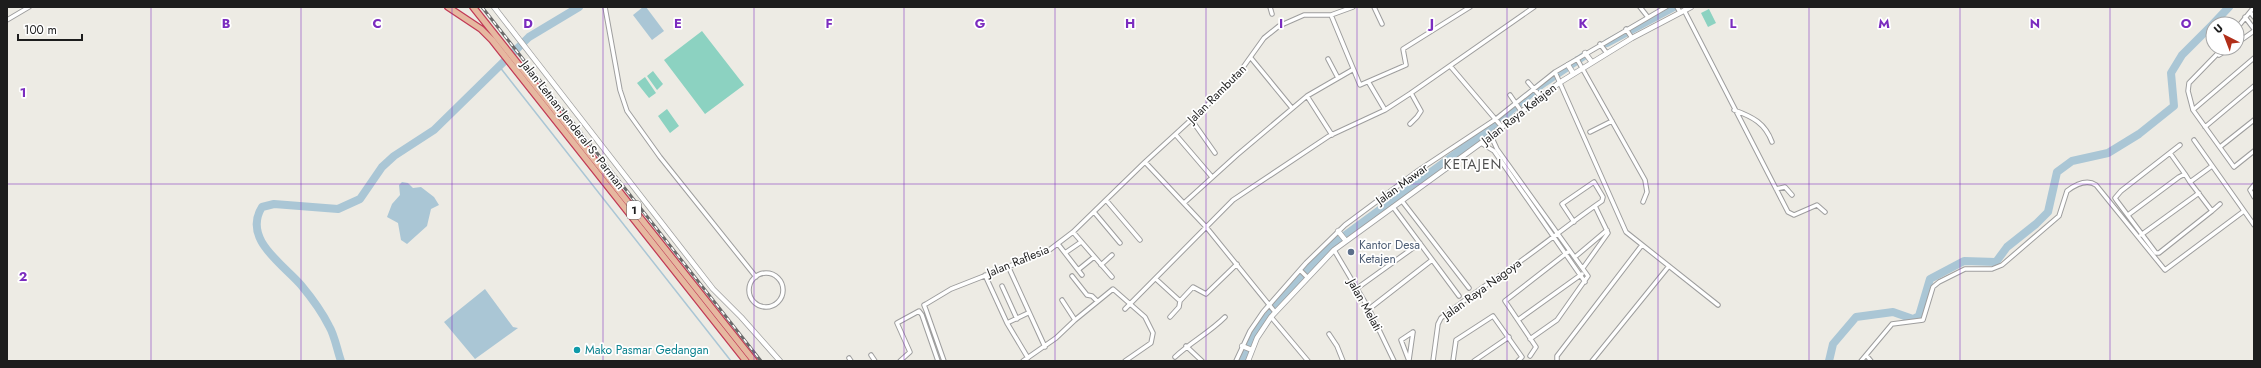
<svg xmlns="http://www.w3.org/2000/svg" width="2261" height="368" font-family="Jost,sans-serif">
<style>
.pitch{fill:#8cd2c1}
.water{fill:#aac6d5}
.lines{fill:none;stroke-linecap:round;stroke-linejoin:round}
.stream{stroke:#aac6d5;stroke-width:1.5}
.river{stroke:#aac6d5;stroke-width:8}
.minor-casing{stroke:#9e9e9e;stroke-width:5.5}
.tertiary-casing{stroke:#9e9e9e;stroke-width:6}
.trunk-casing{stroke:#c23a56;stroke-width:8}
.minor{stroke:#fff;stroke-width:3.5}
.tertiary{stroke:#fff;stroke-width:4.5}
.trunk{stroke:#e6b8a0;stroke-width:5.5}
.rail-casing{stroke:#6b6b6b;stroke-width:3}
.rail{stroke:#fff;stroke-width:1.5;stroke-dasharray:4.5;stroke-linecap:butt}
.grid{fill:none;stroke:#7b2cbf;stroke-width:1;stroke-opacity:0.55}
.service-dot{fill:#5c6f8a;stroke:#fff;stroke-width:1.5}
.culture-dot{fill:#0f9aa8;stroke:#fff;stroke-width:1.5}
.labels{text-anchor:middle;stroke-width:3.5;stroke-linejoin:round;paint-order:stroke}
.shield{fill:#fff;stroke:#616161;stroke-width:1}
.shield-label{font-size:11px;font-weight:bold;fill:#1d1d1d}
.street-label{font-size:12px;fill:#1d1d1d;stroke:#fff}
.service-label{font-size:12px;fill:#4e5e75;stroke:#fff;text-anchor:start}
.culture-label{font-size:12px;fill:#0d838f;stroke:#fff;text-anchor:start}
.quarter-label{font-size:14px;letter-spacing:1px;fill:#505050;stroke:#fff}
.grid-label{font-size:13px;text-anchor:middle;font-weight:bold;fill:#7b2cbf;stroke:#fff;stroke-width:3.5;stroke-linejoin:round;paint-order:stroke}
</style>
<rect width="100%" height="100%" fill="#edebe4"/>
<path class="pitch" d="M1709 9 1716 23 1708 27 1701 13Z
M702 31 744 85 705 114 664 60Z
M653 71 663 84 657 90 647 76Z
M645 77 656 93 649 98 637 83Z
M667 109 679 126 670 133 658 116Z"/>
<path class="water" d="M643 7H646L664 31 652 40 633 15Z
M402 182 408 183 413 188 421 187 434 197 439 205 431 209 427 226 407 244 401 240 398 223 387 217 392 204 400 195 399 185Z
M485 289 513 327 518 328 475 359 444 322Z"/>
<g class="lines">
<path class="stream" d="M499 66 731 361"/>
<path class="river" d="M2213 24 2229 7
M1607 43 1674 7
M341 361C337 350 335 336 329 326 322 312 311 297 301 285 283 264 242 239 262 207L274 204 338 209 360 199 382 167 394 156 434 130 529 37 579 7
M1243 361 1258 328 1307 270 1332 245 1484 133 1541 85 1584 56
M1829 361 1833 344 1856 317 1893 312 1913 319 1919 316 1930 279 1964 261 1996 262 2007 247 2036 224 2048 212 2057 172 2072 161 2108 153 2139 134 2174 106 2171 73 2182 55 2213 24"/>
<defs>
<path id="minor" d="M605 7 620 90 627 111 660 157 756 277
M1270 7 1272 14
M1374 7 1382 24
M1640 7 1647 16
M1677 7 1680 12
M1684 10 1788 212 1794 215 1817 205 1825 212
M2250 12 2254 17
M1331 15 1360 85 1406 65 1403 49 1470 7
M2245 17 2254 29
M7 20 29 7
M2237 28 2254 7
M1626 29 1632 38
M2237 43 2254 31
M1600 44 1606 52
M2223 48 2189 83 2188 91 2193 110 2234 167 2254 151
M2219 55 2230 48
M1251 58 1292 108
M1328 59 1338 78
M1577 59 1645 180 1647 192 1643 202
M1451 67 1502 127
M1555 72 1626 232 1718 305
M1528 82 1540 96
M1369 83 1385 110
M1510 95 1521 111
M1307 96 1332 135
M1734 110C1753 117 1765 123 1772 142
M2193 110 2254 58
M1191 119 1215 153
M1410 124 1417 117 1421 111 1411 93
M2205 127 2254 86
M1590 132 1612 121
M1176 135 1212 177
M1491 136 1497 149 1588 276 1557 320 1530 339
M2194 140 2254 225
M1481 143 1494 151 1585 282
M2180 145 2121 191 2115 198 2117 201 2156 253H2159L2212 211
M2220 147 2254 120
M2170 153 2185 174
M1145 162 1207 228 1275 312
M2212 166 2190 182 2212 211 2220 204
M2254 185 2250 190 2254 197
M1776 189 1785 187 1792 195
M1106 200 1140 240
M1402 201 1469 288
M1184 203 1237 155 1307 96 1352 70
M1393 207 1459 296
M1094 212 1120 243
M2128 215 2179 177 2185 174 2190 182
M1073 232 1112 277
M2141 235 2199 193
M1058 244 1082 275
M1334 250 1369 309 1394 361
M1065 253 1081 242
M1575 257 1607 230
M1101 265 1112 255
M1008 266 1045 347
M1583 268 1608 233 1595 206
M1078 270 1094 257
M1300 270 1307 277
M749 290a17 17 0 1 1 34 0a17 17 0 1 1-34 0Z
M985 275 1007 323 1028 313
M1072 276 1087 295 1092 296 1097 301
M1157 280 1180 301
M1002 286 1017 319
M1356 289 1420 243
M1062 300 1075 320
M1125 309 1233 200 1329 136 1385 110 1411 93 1534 7
M1369 309 1432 260
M1170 317 1179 307 1180 301 1193 287 1206 294 1237 264
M1271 317 1308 361
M1518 320 1582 274
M1007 323 1028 358
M1329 334 1337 346 1343 361
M1186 346 1202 361
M871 355 875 361
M1866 355 1871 361
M1530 356 1536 347 1505 301 1568 252
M1175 357C1191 342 1209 333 1225 317
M849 358 851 361
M1409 360 1413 332
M900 361 910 352 897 323 919 311 922 315 938 361
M944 361 926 310 924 305 926 304 951 289 1048 251 1073 232 1145 162 1216 97 1239 73 1264 38 1279 26 1304 15H1331L1353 7
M1023 361 1056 338 1075 320 1113 289 1145 317 1153 333 1151 343 1125 361
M1236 361 1250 331 1263 312 1306 263 1345 225 1419 170 1496 119 1555 72 1666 7
M1409 361 1401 340 1413 332
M1433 361 1438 324 1441 318C1465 299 1492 281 1518 263 1546 243 1573 221 1602 201L1603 197 1594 182 1562 204 1574 222
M1453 361 1456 340 1493 316 1522 357 1518 361
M1474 361 1509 337
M1557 361V356L1642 245
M1592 361 1669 266
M1861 361 1892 324 1923 320 1933 287 1939 282 1965 269H1992L2002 265 2059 216 2067 191C2075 185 2087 179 2096 185L2165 270 2244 211"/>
<path id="tertiary" d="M494 7 713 289 741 317 780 361
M1585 53 1591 61
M1568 65 1573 73
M1338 231 1346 241
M1242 346 1252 350
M1248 361 1257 338 1271 317 1334 250 1481 143 1559 83 1632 38 1691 7"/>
<path id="trunk" d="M448 7 481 29 492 40 746 361
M473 7 754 361"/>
</defs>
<use href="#minor" class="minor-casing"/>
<use href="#tertiary" class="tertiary-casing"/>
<use href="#trunk" class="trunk-casing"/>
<use href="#minor" class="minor"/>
<use href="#tertiary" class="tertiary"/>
<use href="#trunk" class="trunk"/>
<defs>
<path id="rail" d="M482 7 761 361"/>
</defs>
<use href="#rail" class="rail-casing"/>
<use href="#rail" class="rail"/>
</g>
<path class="grid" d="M151 7V361M301 7V361M452 7V361M603 7V361M754 7V361M904 7V361M1055 7V361M1206 7V361M1357 7V361M1507 7V361M1658 7V361M1809 7V361M1960 7V361M2110 7V361M7 184H2254"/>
<circle class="service-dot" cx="1351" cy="252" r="4"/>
<circle class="culture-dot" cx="577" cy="350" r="4"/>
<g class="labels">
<rect class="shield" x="627" y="201" width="14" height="18" rx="3"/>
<g class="shield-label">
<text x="634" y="214">1</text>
</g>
<g class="street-label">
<text transform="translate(1217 94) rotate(-45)" y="4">Jalan Rambutan</text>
<text transform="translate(1519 114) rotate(-38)" y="4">Jalan Raya Ketajen</text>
<text transform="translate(573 125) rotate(52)" y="4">Jalan Letnan Jenderal S. Parman</text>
<text transform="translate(1402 184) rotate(-36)" y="4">Jalan Mawar</text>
<text transform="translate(1018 261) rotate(-22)" y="4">Jalan Raflesia</text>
<text transform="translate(1482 289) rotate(-36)" y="4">Jalan Raya Nagoya</text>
<text transform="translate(1365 305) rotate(61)" y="4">Jalan Melati</text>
</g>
<g class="service-label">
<text x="1359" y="249">Kantor Desa<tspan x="1359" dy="14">Ketajen</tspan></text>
</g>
<g class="culture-label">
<text x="585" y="354">Mako Pasmar Gedangan</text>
</g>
<g class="quarter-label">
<text x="1473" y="169">KETAJEN</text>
</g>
</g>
<g class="grid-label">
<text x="226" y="28">B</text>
<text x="377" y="28">C</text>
<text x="528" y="28">D</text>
<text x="678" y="28">E</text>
<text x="829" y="28">F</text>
<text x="980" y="28">G</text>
<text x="1130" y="28">H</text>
<text x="1281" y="28">I</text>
<text x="1432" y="28">J</text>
<text x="1583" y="28">K</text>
<text x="1733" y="28">L</text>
<text x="1884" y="28">M</text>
<text x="2035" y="28">N</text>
<text x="2186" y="28">O</text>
<text x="23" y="97">1</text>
<text x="23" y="281">2</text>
</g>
<rect width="2261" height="368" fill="none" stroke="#1d1d1d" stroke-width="16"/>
<g transform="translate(2225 36) rotate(318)"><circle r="19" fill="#ffffff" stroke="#a5a5a5"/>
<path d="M0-3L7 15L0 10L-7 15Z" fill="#b12e19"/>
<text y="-6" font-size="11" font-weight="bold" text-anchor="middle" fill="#1d1d1d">U</text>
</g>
<path d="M18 34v6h64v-6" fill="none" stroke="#1d1d1d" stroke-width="2"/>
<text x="24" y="34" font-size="12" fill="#1d1d1d" stroke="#ffffff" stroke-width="3" paint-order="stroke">100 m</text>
</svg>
